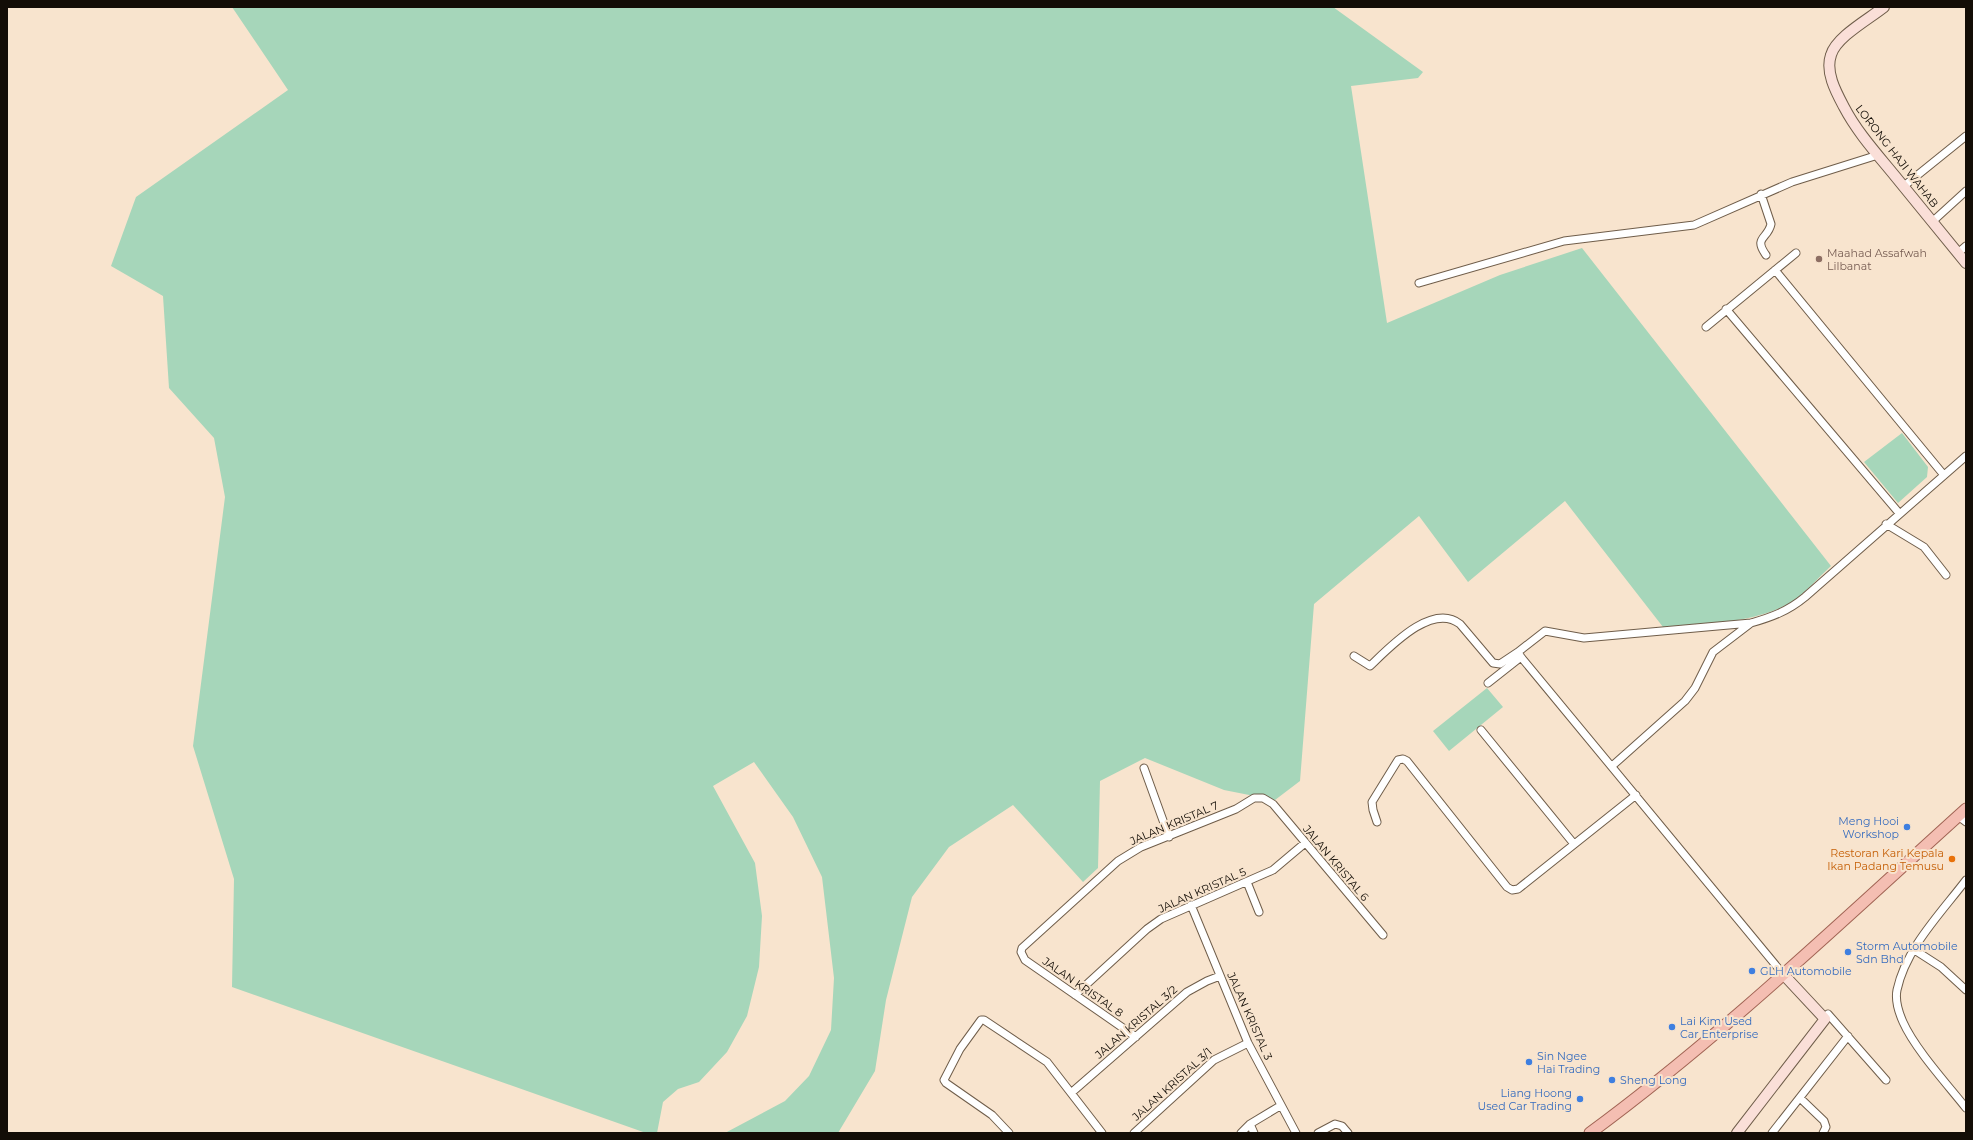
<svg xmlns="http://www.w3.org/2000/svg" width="1973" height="1140" font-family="Montserrat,sans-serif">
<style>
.green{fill:#a6d6ba}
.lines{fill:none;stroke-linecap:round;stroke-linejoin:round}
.street-casing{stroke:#6f5d4a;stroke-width:9}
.secondary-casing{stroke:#6f5d4a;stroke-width:12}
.primary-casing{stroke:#a16454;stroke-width:13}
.street{stroke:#fff;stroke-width:7}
.secondary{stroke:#fadfd8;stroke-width:10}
.primary{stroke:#f4beb2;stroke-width:11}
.education-dot{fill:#8d6e63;stroke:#f8e4ce;stroke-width:1.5}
.shop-dot{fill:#3f7fe0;stroke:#f8e4ce;stroke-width:1.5}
.food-dot{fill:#e8710a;stroke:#f8e4ce;stroke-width:1.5}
.labels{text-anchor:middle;stroke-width:4;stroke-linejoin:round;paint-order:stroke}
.street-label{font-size:11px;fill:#130d06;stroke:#f8e4ce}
.education-label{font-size:11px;fill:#785e54;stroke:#f8e4ce;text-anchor:start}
.shop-label{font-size:11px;fill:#366cbe;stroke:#f8e4ce;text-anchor:start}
.food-label{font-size:11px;fill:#c56008;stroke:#f8e4ce;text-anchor:end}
</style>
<rect width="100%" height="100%" fill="#f8e4ce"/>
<path class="green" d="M232 7H1333L1423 72 1418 78 1351 86 1387 323 1500 275 1582 248 1831 566C1819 577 1803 595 1790 603 1752 624 1705 623 1663 627L1565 501 1468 582 1419 516 1314 604 1300 781 1275 800 1224 790 1145 758 1100 781 1098 868 1083 882 1013 805 949 847 912 897 886 1000 875 1071 838 1133H725L785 1101 809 1076 831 1030 834 978 822 877 793 817 754 762 713 786 755 863 762 916 759 967 747 1016 727 1052 699 1082 678 1089 663 1102 657 1133H646L232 987 234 879 193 746 225 497 214 438 169 388 163 296 111 266 136 197 288 90Z
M1902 433 1928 467 1927 477 1898 503 1864 462Z
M1487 688 1503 707 1449 751 1433 731Z"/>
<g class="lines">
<defs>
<path id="street" d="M1904 186 1966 136
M1761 194 1771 224C1768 239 1753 237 1766 255
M1932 222 1966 191
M1958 253 1966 246
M1775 270 1943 474
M1419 283 1564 241 1694 225 1792 182 1878 155
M1726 309 1899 513
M1706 327 1796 253
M1886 524 1924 547 1946 575
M1354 656 1370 666C1390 647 1432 602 1460 624L1493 663 1500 664 1518 652
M1521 657 1783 974
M1488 683 1521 657 1518 652 1545 631 1584 638 1751 623C1772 617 1788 611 1805 597L1966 456
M1481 730 1574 844
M1612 766 1685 701 1695 688 1713 652 1751 623
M1144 768 1169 837
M1958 816 1966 822
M1377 822 1373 810 1372 802 1398 760 1403 759 1407 761 1507 887 1512 890 1518 889 1636 795
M1966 880C1941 913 1906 948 1897 990 1895 1000 1899 1013 1903 1022 1915 1049 1947 1084 1966 1108
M1247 882 1259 912
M1191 905 1248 1043 1296 1133
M1913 949 1941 967 1966 990
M1075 995 1147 929 1161 919 1273 870 1305 843
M1828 1014 1886 1080
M1136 1037 1025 960 1021 952 1022 948 1118 861 1141 847 1236 809 1254 798H1263L1273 804 1383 935
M1071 1093 1187 992 1207 981 1220 976
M1800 1098 1824 1121 1826 1127 1823 1133
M1250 1124 1254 1133
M1009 1133 992 1115 946 1083 944 1080 960 1049 981 1020H984L1047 1062 1102 1133
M1134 1133 1214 1060 1248 1043
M1241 1133 1250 1124 1280 1106
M1318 1133 1335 1124 1342 1126 1348 1133
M1772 1133 1848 1036"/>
<path id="secondary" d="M1884 7C1869 19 1836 37 1831 55 1825 72 1836 92 1844 107 1857 132 1877 154 1895 176 1919 205 1942 234 1966 263
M1737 1133 1825 1019 1783 974"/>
<path id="primary" d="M1590 1133C1723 1035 1843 920 1966 809"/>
</defs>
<use href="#street" class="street-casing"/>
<use href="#secondary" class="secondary-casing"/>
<use href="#primary" class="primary-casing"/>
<use href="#street" class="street"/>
<use href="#secondary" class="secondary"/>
<use href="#primary" class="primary"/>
</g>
<circle class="education-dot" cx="1819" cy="259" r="4"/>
<g class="shop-dot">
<circle cx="1907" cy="827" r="4"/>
<circle cx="1848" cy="952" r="4"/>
<circle cx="1752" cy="971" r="4"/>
<circle cx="1672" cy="1027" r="4"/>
<circle cx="1529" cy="1062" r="4"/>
<circle cx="1612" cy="1080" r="4"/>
<circle cx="1580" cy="1099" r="4"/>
</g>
<circle class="food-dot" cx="1952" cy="859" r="4"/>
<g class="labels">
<g class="street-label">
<text transform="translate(1897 156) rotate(52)" y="4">LORONG HAJI WAHAB</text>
<text transform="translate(1174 823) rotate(-23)" y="4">JALAN KRISTAL 7</text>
<text transform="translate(1336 863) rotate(50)" y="4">JALAN KRISTAL 6</text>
<text transform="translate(1202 890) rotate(-24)" y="4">JALAN KRISTAL 5</text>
<text transform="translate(1083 987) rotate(35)" y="4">JALAN KRISTAL 8</text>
<text transform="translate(1250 1016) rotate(66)" y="4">JALAN KRISTAL 3</text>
<text transform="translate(1136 1022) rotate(-41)" y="4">JALAN KRISTAL 3/2</text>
<text transform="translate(1172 1084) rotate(-42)" y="4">JALAN KRISTAL 3/1</text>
</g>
<g class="education-label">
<text x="1827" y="257">Maahad Assafwah<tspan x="1827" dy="13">Lilbanat</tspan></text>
</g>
<g class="shop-label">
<text x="1899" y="825" text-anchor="end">Meng Hooi<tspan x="1899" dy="13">Workshop</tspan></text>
<text x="1856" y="950">Storm Automobile<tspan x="1856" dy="13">Sdn Bhd</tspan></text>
<text x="1760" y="975">GLH Automobile</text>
<text x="1680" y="1025">Lai Kim Used<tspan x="1680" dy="13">Car Enterprise</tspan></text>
<text x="1537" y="1060">Sin Ngee<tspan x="1537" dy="13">Hai Trading</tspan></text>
<text x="1620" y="1084">Sheng Long</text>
<text x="1572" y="1097" text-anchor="end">Liang Hoong<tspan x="1572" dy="13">Used Car Trading</tspan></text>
</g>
<g class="food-label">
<text x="1944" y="857">Restoran Kari Kepala<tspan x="1944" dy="13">Ikan Padang Temusu</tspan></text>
</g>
</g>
<rect width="1973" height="1140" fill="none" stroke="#130d06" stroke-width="16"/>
</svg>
